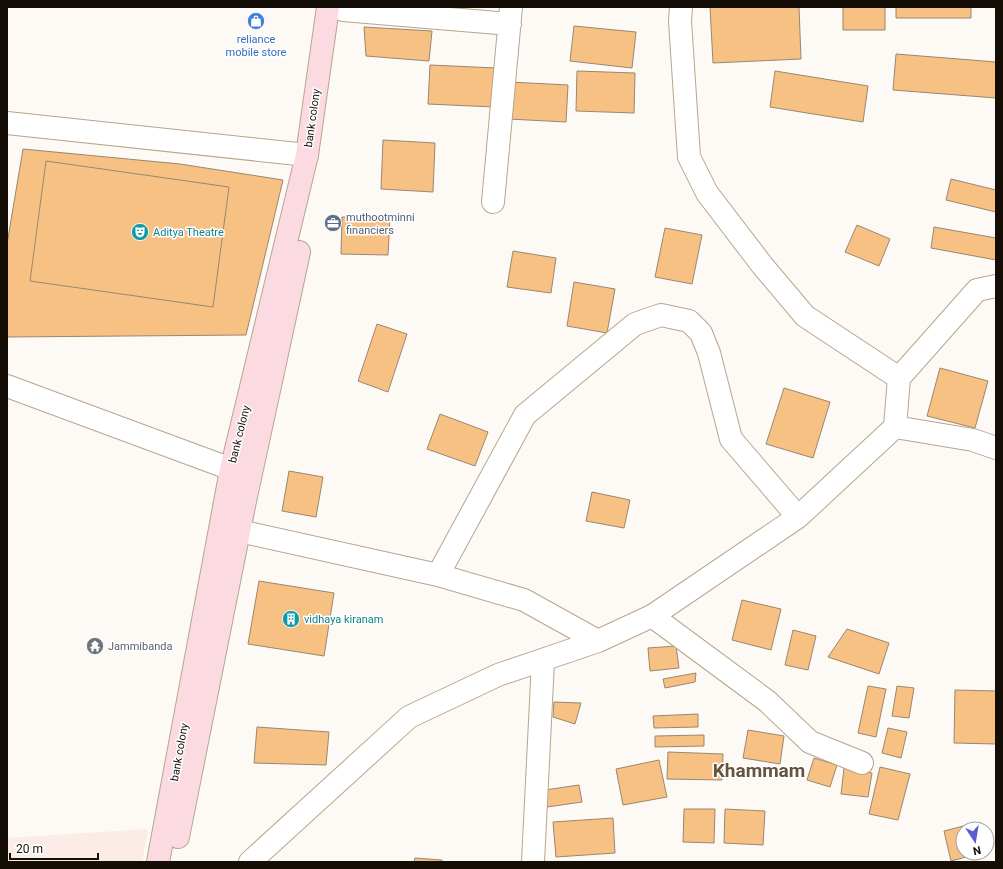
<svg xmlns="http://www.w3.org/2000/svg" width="1003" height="869" font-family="Roboto,sans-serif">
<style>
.education{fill:#fbece7}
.building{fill:#f6c182;stroke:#9a8771}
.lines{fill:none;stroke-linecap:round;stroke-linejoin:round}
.street-casing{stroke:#b8a58e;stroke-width:24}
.secondary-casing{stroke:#b8a58e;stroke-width:24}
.street{stroke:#fff;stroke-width:22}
.secondary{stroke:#fbdbe1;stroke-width:22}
.labels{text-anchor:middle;stroke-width:3;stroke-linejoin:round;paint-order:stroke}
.shop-label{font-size:11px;fill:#366cbe;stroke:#fff}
.street-label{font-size:11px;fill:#150e06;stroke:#fff}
.service-label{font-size:11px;fill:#4e5e75;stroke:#fff;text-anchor:start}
.culture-label{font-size:11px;fill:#0d838f;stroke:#fff;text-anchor:start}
.worship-label{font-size:11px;fill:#5b616d;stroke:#fff;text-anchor:start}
.town-label{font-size:19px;font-weight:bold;fill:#655440;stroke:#fff}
</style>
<rect width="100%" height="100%" fill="#fdf9f4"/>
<path class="education" d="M148 829 142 862H7V838Z"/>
<path class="building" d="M710 7H799L801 59 713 63Z
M843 7H885V30H843Z
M896 7H971V18H896Z
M574 26 636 32 632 68 570 61Z
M364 27 432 31 429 61 366 56Z
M896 54 996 62V98L893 90Z
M430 65 496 68 494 107 428 104Z
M577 71 635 73 634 113 576 111Z
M775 71 868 86 863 122 770 107Z
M510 82 568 85 566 122 508 119Z
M383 140 435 143 433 192 381 189Z
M23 149 180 164 283 180 246 335 7 337V244Z
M46 161 229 187 213 307 30 281Z
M951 179 996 190V212L946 200Z
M342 217 390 218 388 255 341 254Z
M857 225 890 239 879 266 845 252Z
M934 227 996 238V260L931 248Z
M665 228 702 235 692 284 655 277Z
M513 251 556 258 551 293 507 287Z
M574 282 615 289 607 333 567 326Z
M377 324 407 334 388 392 358 381Z
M940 368 988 381 975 428 927 416Z
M784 388 830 402 813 458 766 444Z
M440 414 488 432 475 466 427 449Z
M289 471 323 477 316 517 282 511Z
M592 492 630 500 624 528 586 521Z
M259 581 334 593 324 656 248 644Z
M742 600 781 609 771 650 732 640Z
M847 629 889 643 879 674 828 657Z
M793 630 816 636 808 670 785 665Z
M676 646 679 668 650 671 648 648Z
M696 673 695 682 665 688 663 679Z
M868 686 886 689 876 737 858 733Z
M897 686 914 688 909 718 892 716Z
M955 690 996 691V744L954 743Z
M554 702 581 703 575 724 553 717Z
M698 714V727L654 728 653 716Z
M257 727 329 732 326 765 254 763Z
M888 728 907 732 901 758 882 753Z
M748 730 784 736 780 764 743 758Z
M704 735V746L655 747V736Z
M668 752 723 754 722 780 667 779Z
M814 758 837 765 830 787 807 780Z
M659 760 667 797 623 805 616 769Z
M880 767 910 774 898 820 869 814Z
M844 768 872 773 868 797 841 794Z
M579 785 582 802 547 807 545 790Z
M684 809H715L714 843 683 842Z
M725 809 765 811 763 845 724 843Z
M613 818 615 853 556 857 553 822Z
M971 824 972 829H963V853L978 854 951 861 944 831Z
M415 858 442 860V862H414Z"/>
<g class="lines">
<defs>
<path id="street" d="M681 7 680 21 689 157 707 193 762 265 805 316 899 378
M343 10 510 24
M7 123 307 155
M493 202 511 7
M7 386 250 476
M895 427 973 440 996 448
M239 531 438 575 524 600 598 641
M438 575 525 415 635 324 661 315 689 321 701 333 709 353 731 439 798 517
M652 616 767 701 810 742 862 763
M250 862 409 717 498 675 598 641 652 616 798 517 895 427 899 378 977 290 996 286
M533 862 543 661"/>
<path id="secondary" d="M178 837 245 501 299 252
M158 862 231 470 307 155 328 7"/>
</defs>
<use href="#street" class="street-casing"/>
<use href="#secondary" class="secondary-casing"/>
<use href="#street" class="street"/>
<use href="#secondary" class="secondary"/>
</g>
<defs>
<symbol id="shop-disc" viewBox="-11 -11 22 22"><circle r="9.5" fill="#3f7fe0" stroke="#fff"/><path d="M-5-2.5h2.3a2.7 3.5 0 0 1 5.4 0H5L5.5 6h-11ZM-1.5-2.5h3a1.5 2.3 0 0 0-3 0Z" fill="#fff"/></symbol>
<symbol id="office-disc" viewBox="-11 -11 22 22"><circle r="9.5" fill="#5c6f8a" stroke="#fff"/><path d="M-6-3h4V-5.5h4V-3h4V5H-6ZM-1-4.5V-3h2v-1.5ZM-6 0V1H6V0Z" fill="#fff"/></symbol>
<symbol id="theatre-disc" viewBox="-11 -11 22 22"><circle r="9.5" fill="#0f9aa8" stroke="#fff"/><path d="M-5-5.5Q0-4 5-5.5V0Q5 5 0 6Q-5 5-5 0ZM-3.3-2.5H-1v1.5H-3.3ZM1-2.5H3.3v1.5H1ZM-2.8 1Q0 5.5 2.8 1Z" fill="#fff"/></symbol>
<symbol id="building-disc" viewBox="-11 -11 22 22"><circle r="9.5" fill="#0f9aa8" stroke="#fff"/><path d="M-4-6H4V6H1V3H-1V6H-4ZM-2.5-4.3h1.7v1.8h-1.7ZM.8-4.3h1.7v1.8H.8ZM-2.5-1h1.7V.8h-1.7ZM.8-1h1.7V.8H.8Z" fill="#fff"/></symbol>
<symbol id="temple-disc" viewBox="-11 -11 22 22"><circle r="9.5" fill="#6b7280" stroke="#fff"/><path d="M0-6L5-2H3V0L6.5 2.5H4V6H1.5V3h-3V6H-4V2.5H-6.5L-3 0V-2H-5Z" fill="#fff"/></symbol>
</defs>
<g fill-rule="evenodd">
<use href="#shop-disc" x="246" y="11" width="20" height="20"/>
<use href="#office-disc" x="323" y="213" width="20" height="20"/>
<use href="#theatre-disc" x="130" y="222" width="20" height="20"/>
<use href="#building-disc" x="281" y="609" width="20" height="20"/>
<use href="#temple-disc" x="85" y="636" width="20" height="20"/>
</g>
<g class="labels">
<g class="shop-label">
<text x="256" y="43">reliance<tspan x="256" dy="13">mobile store</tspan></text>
</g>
<g class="street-label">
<text transform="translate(312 118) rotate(-82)" y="4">bank colony</text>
<text transform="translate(239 434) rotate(-76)" y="4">bank colony</text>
<text transform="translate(179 752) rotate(-80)" y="4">bank colony</text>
</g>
<g class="service-label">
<text x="346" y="221">muthootminni<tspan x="346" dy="13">financiers</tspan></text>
</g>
<g class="culture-label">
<text x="153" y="236">Aditya Theatre</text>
<text x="304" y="623">vidhaya kiranam</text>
</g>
<g class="worship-label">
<text x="108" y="650">Jammibanda</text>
</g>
<g class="town-label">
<text x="759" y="777">Khammam</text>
</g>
</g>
<rect width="1003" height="869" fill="none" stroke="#150e06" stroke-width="16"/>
<g transform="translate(975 841) rotate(168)"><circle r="19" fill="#ffffff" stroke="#a19f9b"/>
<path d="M0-3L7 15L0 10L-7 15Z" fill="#5b5bd3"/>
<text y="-6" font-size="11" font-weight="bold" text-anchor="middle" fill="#150e06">N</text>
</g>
<path d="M10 853v6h88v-6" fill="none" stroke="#150e06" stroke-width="2"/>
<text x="16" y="853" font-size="12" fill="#150e06" stroke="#ffffff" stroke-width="3" paint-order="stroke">20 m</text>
</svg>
